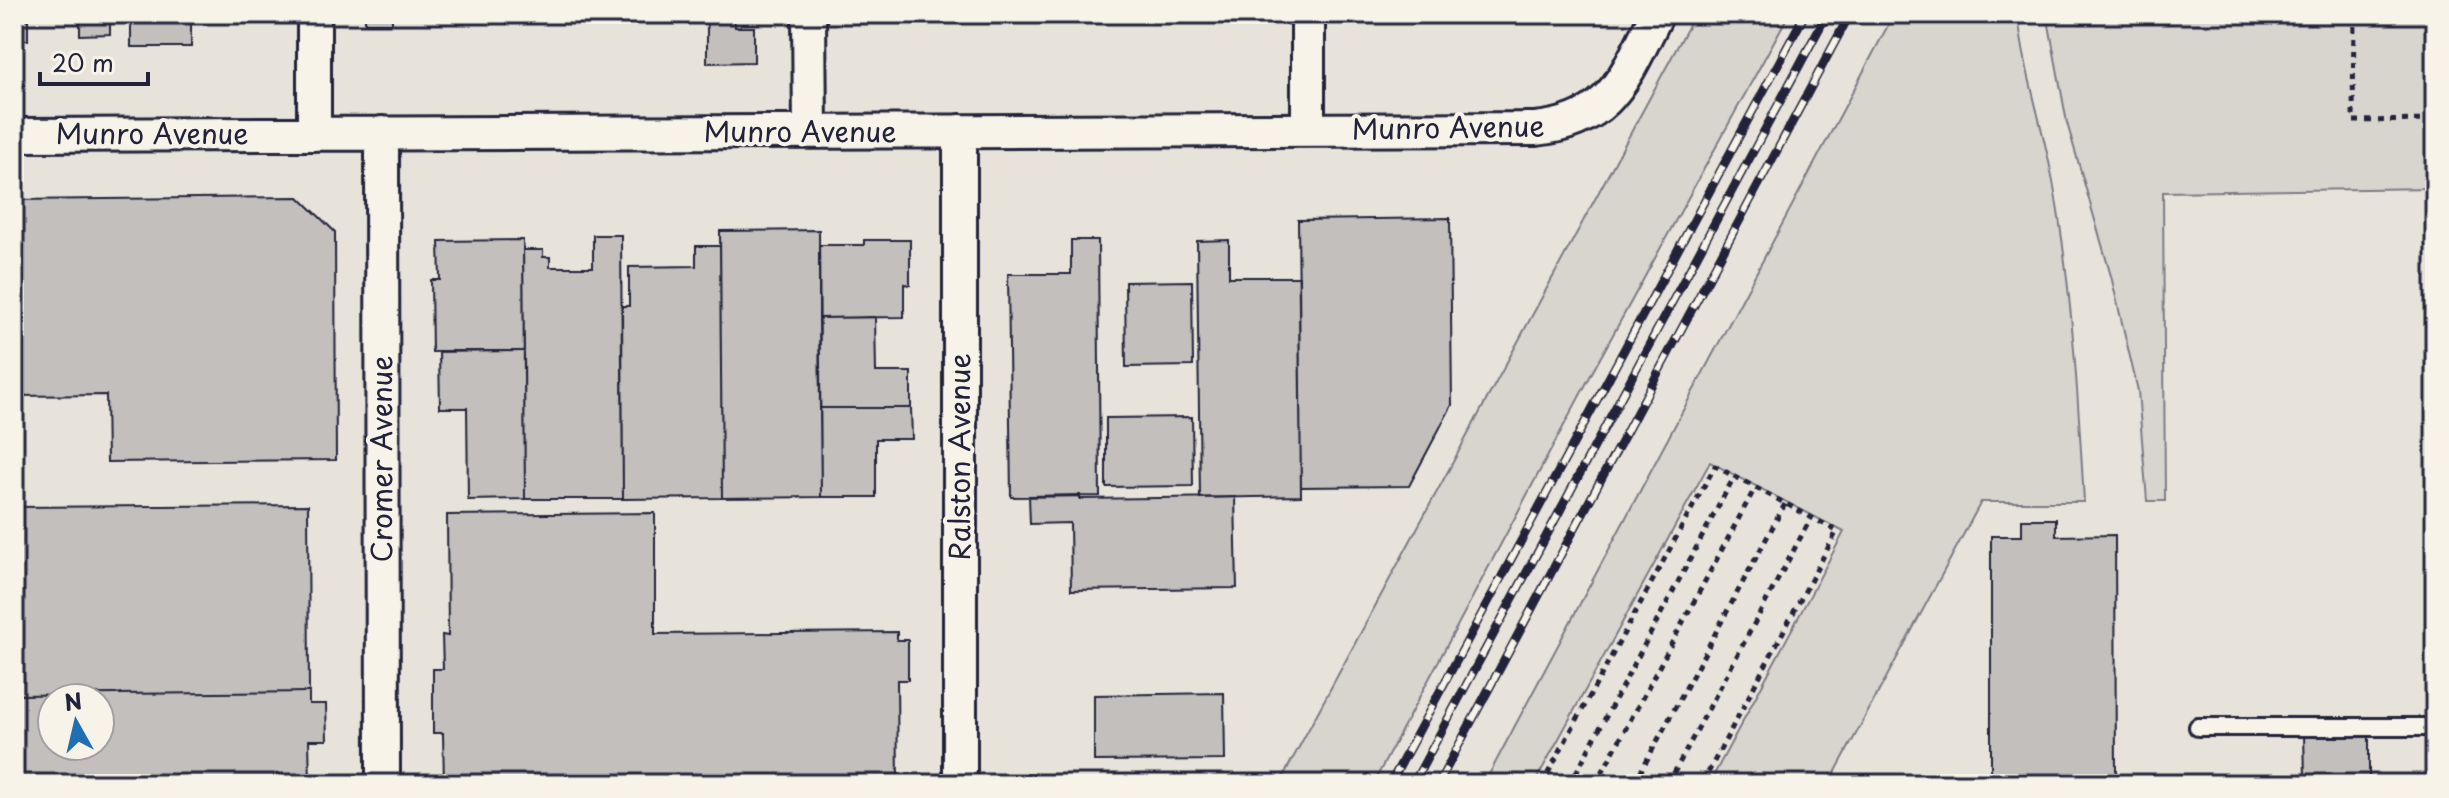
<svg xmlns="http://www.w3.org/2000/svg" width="2449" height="798" font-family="'Playpen Sans',sans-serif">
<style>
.built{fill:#e7e3db;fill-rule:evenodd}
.green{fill:#d8d5cf;stroke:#7d7c85;stroke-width:2}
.building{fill:#c2bfbd;stroke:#22223b;stroke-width:2;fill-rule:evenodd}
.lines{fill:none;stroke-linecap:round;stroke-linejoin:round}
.lane-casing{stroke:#22223b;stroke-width:22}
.street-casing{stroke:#22223b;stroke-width:38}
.path{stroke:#22223b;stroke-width:5;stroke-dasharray:6 6;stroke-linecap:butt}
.lane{stroke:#f7f3e8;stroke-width:16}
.street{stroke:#f7f3e8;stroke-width:32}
.rail-casing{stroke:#22223b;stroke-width:9}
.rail{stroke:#f7f3e8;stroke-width:6;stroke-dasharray:18;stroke-linecap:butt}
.labels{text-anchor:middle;stroke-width:8;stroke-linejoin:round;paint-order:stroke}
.street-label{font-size:28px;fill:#22223b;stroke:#f7f3e8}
</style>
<rect width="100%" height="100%" fill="#f7f3e8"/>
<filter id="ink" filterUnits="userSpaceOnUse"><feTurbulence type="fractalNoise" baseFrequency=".0125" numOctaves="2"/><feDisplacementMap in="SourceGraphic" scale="16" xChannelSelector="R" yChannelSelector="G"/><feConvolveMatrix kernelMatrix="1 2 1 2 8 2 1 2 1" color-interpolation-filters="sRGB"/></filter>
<g filter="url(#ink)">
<path class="built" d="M14 14H1695L1280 784H14ZM52 698H100V746H52Z
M1789 14H1894L1484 784H1373L1593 371Z
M2018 14H2047L2067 123 2111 276 2138 391 2147 501H2165L2163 192 2435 188V784H1508L1701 430 1981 501H2084L2075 355 2065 262 2053 185 2021 42Z"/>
<path class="green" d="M1695 14H1789L1593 371 1373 784H1279Z
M1894 14H2018C2024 73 2044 129 2054 187 2072 291 2078 396 2084 502H1981L1829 784H1709L1844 532 1710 462 1534 784H1484Z
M2047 14H2435V188L2163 192 2165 501H2147L2138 391 2111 276 2067 123Z"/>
<path class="building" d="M14 14H28V40H14Z
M80 14H110V34L80 35Z
M131 14H191V47H131Z
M365 14H392V23H365Z
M490 14H522V22H490Z
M707 14H734L735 27H754V62L707 63Z
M299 197 335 232 336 460 107 462 106 395 14 396V200Z
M1450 218 1452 405 1409 486 1301 487 1298 220Z
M819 230 821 497 722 498 720 231Z
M593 235H621L623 499H525L523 250H543V257H550V267H593Z
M523 240 524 351 432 352 431 280H440L439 241Z
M864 240H910V285L904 284V317L819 318V245H864Z
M1071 240H1098L1100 496 1011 497 1008 274H1071Z
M1229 240V277H1299L1301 496 1200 498 1197 241Z
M696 246H720L722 498 623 499 622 306H629V267L696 266Z
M1192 281 1193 366 1126 367 1125 282Z
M875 317 876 372H911V408H820L819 318Z
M439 351H524L525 499 468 500 467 408H440Z
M820 408H911L912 439H876V497H821Z
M1192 417 1193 486 1106 487V418Z
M1080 495V499L1235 497 1237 588 1071 590 1070 523 1030 524 1029 496Z
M308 505 309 692 14 695V507Z
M655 513V634L897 632V640H908V680H897L898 784H444L443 733H433V669H443L442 635 448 636 447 515Z
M2022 519H2056V536L2115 535 2116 778 2305 777 2304 734 2369 733V777H2435V784H1991V536H2022Z
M309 692V704H326L327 740H309L310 784H17L16 695ZM52 698H100V746H52Z
M1224 693 1225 760 1094 761V695Z"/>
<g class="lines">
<defs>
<path id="lane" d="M2198 727H2435"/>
<path id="street" d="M809 14 810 132
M1308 14V130
M960 131V784
M382 133 383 784
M314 134V14
M14 135 1535 129C1613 122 1625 75 1657 14"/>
</defs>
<use href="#lane" class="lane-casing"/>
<use href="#street" class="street-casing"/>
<path class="path" d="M2354 14 2353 121 2435 120
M1542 784 1715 466 1837 531 1702 784
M1570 784 1734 477
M1596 784 1755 488
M1634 784 1785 504
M1668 784 1811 518"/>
<use href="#lane" class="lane"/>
<use href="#street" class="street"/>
<defs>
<path id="rail" d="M1390 784 1805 14
M1413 784 1827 14
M1438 784 1850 14"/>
</defs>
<use href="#rail" class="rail-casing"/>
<use href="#rail" class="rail"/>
</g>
</g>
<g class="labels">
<g class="street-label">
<text transform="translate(1448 128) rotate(-1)" y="10">Munro Avenue</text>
<text x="800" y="142">Munro Avenue</text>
<text x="152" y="144">Munro Avenue</text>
<text transform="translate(960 457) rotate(-90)" y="10">Ralston Avenue</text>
<text transform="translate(382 459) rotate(-90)" y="10">Cromer Avenue</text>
</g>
</g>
<rect width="2449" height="798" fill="none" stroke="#f7f3e8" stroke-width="48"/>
<rect x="24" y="24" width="2401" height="750" fill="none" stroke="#22223b" stroke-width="3" filter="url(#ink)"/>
<g transform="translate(76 722) rotate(352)"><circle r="38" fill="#f7f3e8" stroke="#a29fa3" stroke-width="2"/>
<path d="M0-6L14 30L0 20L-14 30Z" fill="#1f6fb2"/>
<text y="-12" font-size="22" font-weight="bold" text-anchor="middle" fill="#22223b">N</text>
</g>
<path d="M40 72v12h108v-12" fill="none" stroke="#22223b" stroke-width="4"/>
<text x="52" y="72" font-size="24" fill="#22223b" stroke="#f7f3e8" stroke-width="6" paint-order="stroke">20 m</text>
</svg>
